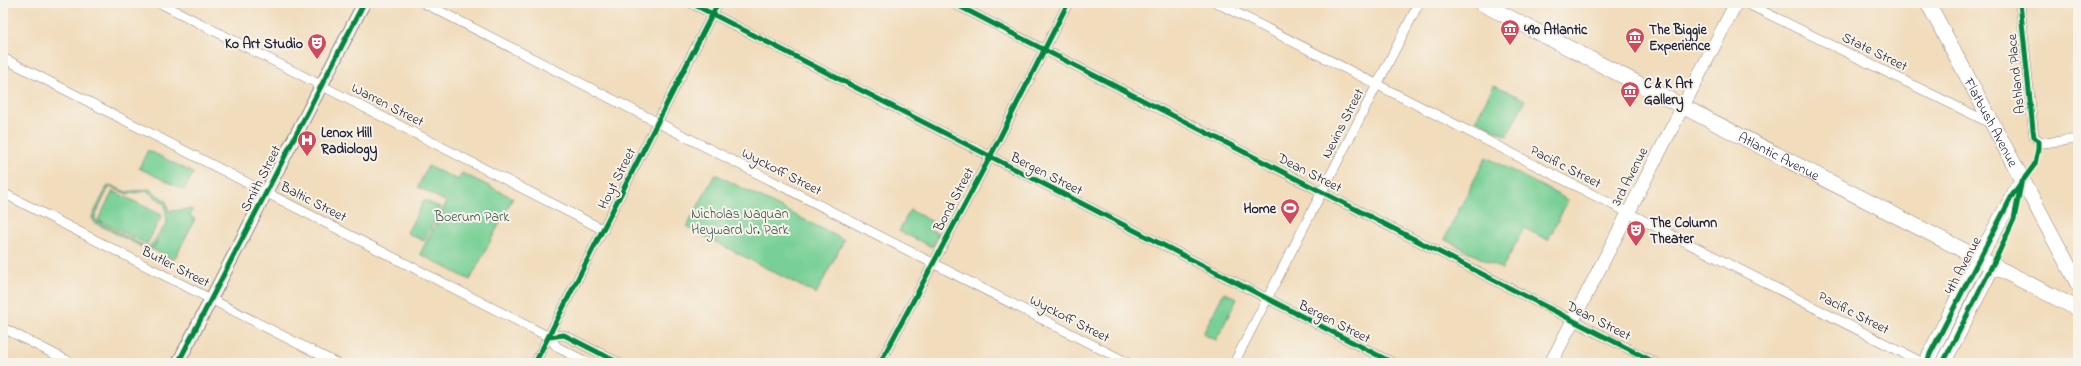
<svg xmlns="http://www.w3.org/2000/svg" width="2081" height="366" font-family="'Indie Flower',sans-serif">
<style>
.green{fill:#78d096;stroke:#4d7968;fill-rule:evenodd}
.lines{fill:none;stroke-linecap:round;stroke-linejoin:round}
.minor-casing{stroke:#8a7f7b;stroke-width:10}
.tertiary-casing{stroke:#8a7f7b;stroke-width:14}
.secondary-casing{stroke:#8a7f7b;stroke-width:14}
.primary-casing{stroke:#8a7f7b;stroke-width:16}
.minor{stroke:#fff;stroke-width:9}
.tertiary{stroke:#fff;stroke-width:12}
.secondary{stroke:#fff;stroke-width:13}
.primary{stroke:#fff;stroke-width:15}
.cycleway-casing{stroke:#f7f3e8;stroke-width:8}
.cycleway{stroke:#00873e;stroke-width:5}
.labels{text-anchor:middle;stroke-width:4;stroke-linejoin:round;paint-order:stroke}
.poi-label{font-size:14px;font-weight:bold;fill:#22223b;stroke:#f7f3e8;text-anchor:start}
.street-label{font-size:14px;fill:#22223b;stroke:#f7f3e8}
.park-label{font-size:14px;fill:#3c5656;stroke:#f7f3e8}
</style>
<rect width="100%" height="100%" fill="#f7f3e8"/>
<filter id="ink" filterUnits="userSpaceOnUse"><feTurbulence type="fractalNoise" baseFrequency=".025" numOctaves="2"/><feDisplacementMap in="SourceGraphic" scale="8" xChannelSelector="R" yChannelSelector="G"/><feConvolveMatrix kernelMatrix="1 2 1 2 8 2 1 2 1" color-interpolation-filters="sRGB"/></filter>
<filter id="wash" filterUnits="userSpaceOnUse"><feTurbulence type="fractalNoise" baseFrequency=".012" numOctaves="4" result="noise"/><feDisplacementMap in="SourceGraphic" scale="16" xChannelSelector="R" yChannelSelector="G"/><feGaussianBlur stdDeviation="0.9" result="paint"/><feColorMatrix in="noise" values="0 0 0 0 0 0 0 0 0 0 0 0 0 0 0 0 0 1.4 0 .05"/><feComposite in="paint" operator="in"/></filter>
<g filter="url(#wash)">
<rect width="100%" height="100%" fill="#f1dcbb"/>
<path class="green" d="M1494 85 1525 100 1507 136 1476 120Z
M148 150 193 173 184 190 139 168Z
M1486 157 1568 200 1548 240 1524 228 1502 269 1444 239Z
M428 166 458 180 462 173 513 198 470 280 420 254 447 202 418 187Z
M715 174 844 240 816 294 687 227Z
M110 185 126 192 149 189 166 201 169 211 192 209 190 216 195 219 174 260 152 249 158 241 151 249 144 248 93 222 92 217 107 187ZM111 187 127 194 147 191 165 204 167 223 150 246 146 247 95 220V216L108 189Z
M113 191 162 215 147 244 98 220Z
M424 200 441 208 424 241 407 233Z
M910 210 933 222 929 229 939 234 932 247 899 231Z
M1224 292 1237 299 1216 340 1203 334Z"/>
</g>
<g filter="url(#ink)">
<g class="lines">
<defs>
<path id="minor" d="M160 3 604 230
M424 3 1128 363
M691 3 1393 363
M953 3 1656 363
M1217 3 1923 363
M1746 3 1992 124
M2020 3 2034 137 2043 143 2078 139
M3 58 549 337 557 347 588 363
M3 193 336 363
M3 328 72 363
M549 337 564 335 619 363
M535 363 718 3
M880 363 990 157 1068 3
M1234 363 1419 3"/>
<path id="tertiary" d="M178 363 364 3"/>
<path id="secondary" d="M1551 363 1736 3"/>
<g id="primary">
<path id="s1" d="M1481 3 2078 309"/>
<path id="s2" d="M1928 3 2078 284"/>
<path d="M1927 363 1930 354 1970 274 2022 180"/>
<path d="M1943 363 1993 265"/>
</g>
</defs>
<use href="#minor" class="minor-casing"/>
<use href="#tertiary" class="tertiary-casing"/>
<use href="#secondary" class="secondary-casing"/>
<use href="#primary" class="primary-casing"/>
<use href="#minor" class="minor"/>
<use href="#tertiary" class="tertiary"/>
<use href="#secondary" class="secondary"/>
<use href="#primary" class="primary"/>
<defs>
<path id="cycleway" d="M691 3 1393 363
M953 3 1656 363
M549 337 564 335 619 363
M178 363 364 3
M535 363 718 3
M880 363 990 157 1068 3
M1927 363 1930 354 2013 194 2035 164 2038 149V141L2034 137 2033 130 2020 3
M1943 363 1999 252 2014 219 2021 184"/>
</defs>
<use href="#cycleway" class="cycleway-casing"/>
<use href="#cycleway" class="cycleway"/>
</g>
</g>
<defs>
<symbol id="museum-pin" viewBox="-11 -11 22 30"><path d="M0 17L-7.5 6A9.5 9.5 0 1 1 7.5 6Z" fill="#d1495b" stroke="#f7f3e8"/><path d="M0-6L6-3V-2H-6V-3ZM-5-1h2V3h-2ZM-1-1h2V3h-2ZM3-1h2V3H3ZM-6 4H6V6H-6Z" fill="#fff"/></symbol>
<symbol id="theatre-pin" viewBox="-11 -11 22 30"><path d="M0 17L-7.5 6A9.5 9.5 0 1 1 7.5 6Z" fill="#d1495b" stroke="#f7f3e8"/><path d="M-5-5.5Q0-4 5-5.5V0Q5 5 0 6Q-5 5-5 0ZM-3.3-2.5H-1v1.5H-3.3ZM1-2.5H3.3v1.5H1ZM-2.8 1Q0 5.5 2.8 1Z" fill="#fff"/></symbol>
<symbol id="hospital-pin" viewBox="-11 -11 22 30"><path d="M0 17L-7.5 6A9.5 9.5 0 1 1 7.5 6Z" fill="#d1495b" stroke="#f7f3e8"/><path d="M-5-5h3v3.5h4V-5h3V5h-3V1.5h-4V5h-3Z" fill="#fff"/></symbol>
<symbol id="stadium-pin" viewBox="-11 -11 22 30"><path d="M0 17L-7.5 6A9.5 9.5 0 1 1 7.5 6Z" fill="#d1495b" stroke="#f7f3e8"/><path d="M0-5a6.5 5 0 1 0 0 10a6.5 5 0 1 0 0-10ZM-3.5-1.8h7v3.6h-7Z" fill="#fff"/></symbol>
</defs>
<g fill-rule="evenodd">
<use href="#museum-pin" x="1499" y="18" width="22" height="30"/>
<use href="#museum-pin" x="1624" y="26" width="22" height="30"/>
<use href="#theatre-pin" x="306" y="32" width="22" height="30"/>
<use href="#museum-pin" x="1619" y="80" width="22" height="30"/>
<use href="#hospital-pin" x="296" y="129" width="22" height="30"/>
<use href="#stadium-pin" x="1279" y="197" width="22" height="30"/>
<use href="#theatre-pin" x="1625" y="219" width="22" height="30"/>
</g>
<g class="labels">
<g class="poi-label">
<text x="1524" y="34">490 Atlantic</text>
<text x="1649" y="34">The Biggie<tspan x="1649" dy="16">Experience</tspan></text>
<text x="303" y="48" text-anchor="end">Ko Art Studio</text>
<text x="1644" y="88">C &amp; K Art<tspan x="1644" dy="16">Gallery</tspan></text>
<text x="321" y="137">Lenox Hill<tspan x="321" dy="16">Radiology</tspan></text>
<text x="1276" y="213" text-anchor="end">Home</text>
<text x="1650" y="227">The Column<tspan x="1650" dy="16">Theater</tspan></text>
</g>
<g class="street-label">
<text transform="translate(1875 51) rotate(26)" y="5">State Street</text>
<text transform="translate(2015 74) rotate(-96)" y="5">Ashland Place</text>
<text transform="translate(388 104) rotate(27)" y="5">Warren Street</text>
<text dy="5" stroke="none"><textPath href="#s2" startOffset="135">Flatbush Avenue</textPath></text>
<text transform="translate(1342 123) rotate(-63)" y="5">Nevins Street</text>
<text dy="5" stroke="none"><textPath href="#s1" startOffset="335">Atlantic Avenue</textPath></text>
<text transform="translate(1566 166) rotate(27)" y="5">Pacific Street</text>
<text transform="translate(782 171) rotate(27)" y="5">Wyckoff Street</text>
<text transform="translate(1310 172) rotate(27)" y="5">Dean Street</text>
<text transform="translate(1047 173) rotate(27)" y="5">Bergen Street</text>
<text transform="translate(1629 176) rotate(-63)" y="5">3rd Avenue</text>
<text transform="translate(260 178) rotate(-63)" y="5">Smith Street</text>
<text transform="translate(616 178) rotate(-63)" y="5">Hoyt Street</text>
<text transform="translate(953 199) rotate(-62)" y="5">Bond Street</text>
<text transform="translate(314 201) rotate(27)" y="5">Baltic Street</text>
<text transform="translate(1962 265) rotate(-62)" y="5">4th Avenue</text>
<text transform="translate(176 266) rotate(27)" y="5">Butler Street</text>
<text transform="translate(1854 312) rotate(27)" y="5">Pacific Street</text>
<text transform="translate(1070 318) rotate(27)" y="5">Wyckoff Street</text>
<text transform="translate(1599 320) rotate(27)" y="5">Dean Street</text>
<text transform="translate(1335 321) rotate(27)" y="5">Bergen Street</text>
</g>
<g class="park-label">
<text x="740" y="218">Nicholas Naquan<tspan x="740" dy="16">Heyward Jr. Park</tspan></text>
<text x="472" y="221">Boerum Park</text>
</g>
</g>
<rect width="2081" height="366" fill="none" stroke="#f7f3e8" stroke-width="16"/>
</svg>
